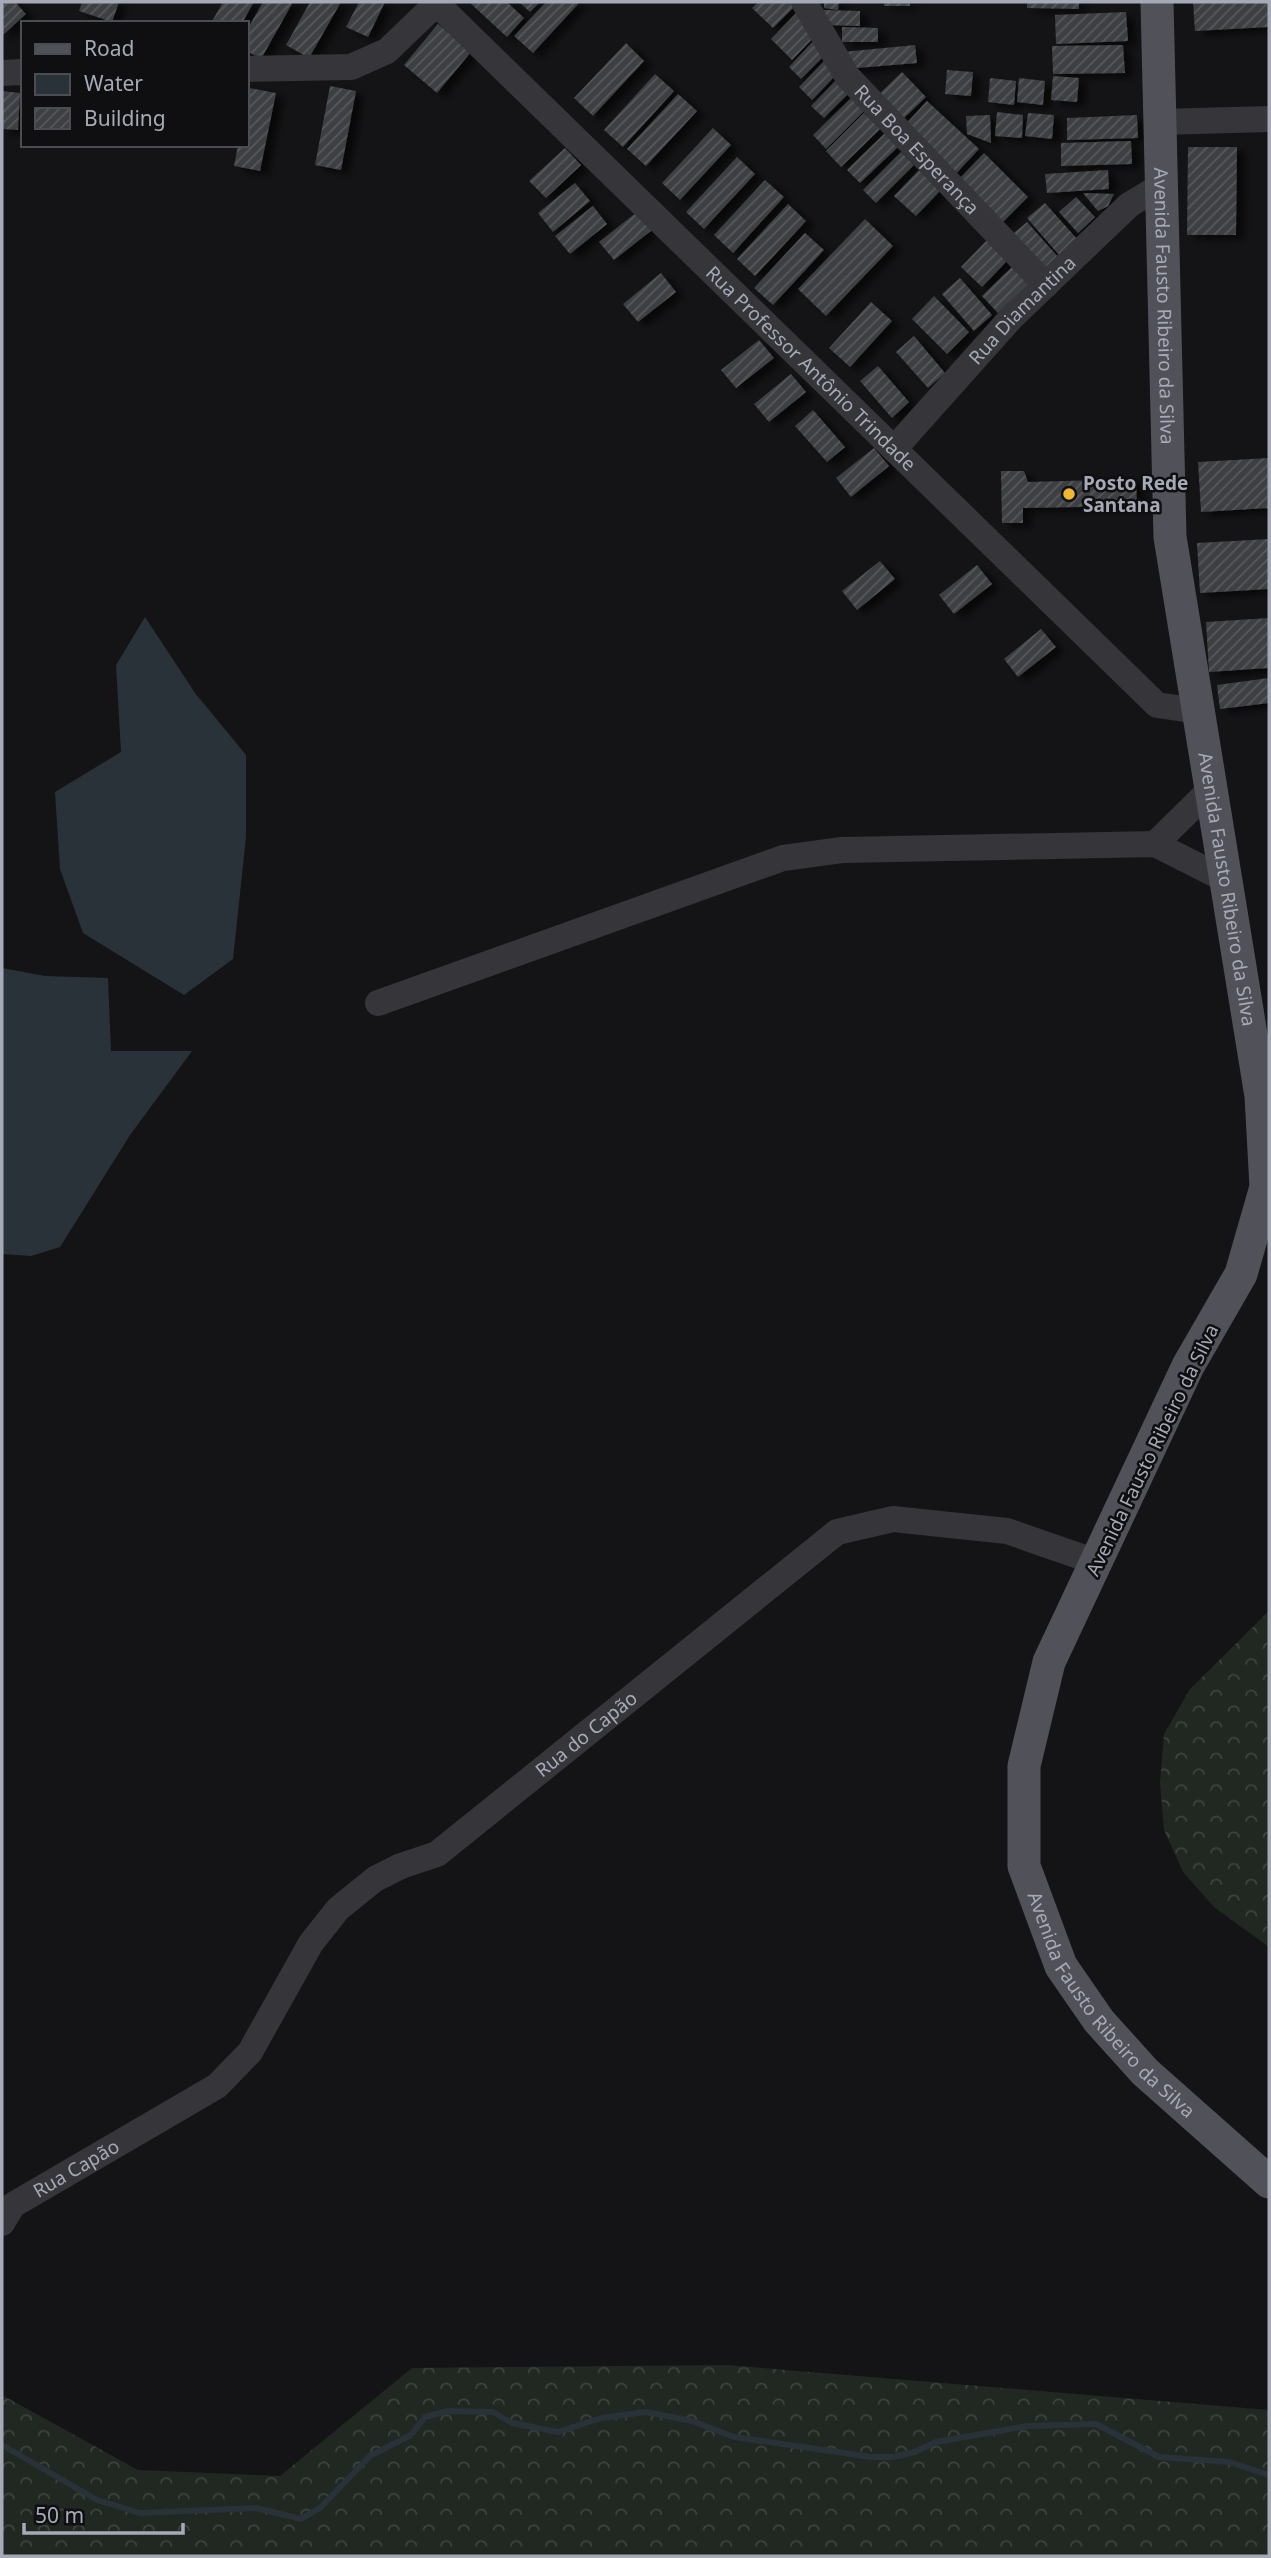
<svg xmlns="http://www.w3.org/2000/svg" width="1271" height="2558" font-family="'Noto Sans',sans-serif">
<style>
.forest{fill:url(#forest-crowns)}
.water{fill:#2a3239}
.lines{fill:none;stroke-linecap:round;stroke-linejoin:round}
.stream{stroke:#2a3239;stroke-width:6}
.building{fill:url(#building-hatch);filter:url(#shadow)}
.minor{stroke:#35353a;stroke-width:26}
.major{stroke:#515259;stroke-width:33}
.poi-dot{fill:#f0b831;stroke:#0f0f11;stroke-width:2.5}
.labels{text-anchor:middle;stroke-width:5;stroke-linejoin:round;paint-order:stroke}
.street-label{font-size:19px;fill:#a6aab6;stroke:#0f0f11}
.poi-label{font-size:19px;font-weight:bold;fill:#a6aab6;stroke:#0f0f11;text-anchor:start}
</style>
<defs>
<pattern id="forest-crowns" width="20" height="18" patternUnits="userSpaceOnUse" patternTransform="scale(1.75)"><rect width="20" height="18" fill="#202821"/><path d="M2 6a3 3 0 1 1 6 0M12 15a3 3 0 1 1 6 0" fill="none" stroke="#3d443f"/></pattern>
<pattern id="building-hatch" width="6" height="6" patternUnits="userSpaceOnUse" patternTransform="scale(1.75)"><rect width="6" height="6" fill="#3e3f43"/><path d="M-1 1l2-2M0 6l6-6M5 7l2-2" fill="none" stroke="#57585c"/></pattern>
<filter id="shadow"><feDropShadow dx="8" dy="4.5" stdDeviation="3.5" flood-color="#0009"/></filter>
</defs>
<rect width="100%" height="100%" fill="#141416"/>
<path class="forest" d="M1269 1611V1947L1214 1907 1183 1872 1164 1830 1160 1783 1164 1734 1190 1689Z
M727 2365 1269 2410V2556H2V2395L138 2470 280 2476 412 2368Z"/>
<path class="water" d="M145 617 195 693 246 755V837L233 959 184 995 83 933 60 869 55 792 121 752 116 665Z
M2 968 45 976 108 978 111 1051H192L130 1135 60 1247 31 1256 2 1254Z"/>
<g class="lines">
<path class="stream" d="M2 2445 97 2500 140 2513 256 2508 301 2519 320 2508 370 2456 411 2435 425 2417 448 2411 493 2412 512 2423 558 2432 601 2418 646 2412 692 2421 734 2437 871 2457H893L915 2452 936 2442 1027 2426 1096 2424 1159 2457 1229 2462 1269 2475"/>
</g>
<path class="building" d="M2 2H15L26 14 2 36Z
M82 2H119L112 22 79 11Z
M223 2H254L242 23H211Z
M263 2H293L261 59 247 51V30Z
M310 2H341L309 58 286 45Z
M359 2H385L368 37 346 27Z
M469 2H507L524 18 507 37Z
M519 2H540L530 12Z
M546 2H580L533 53 514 36Z
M758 2H799L773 28 752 8Z
M824 2H839L838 10 824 8Z
M884 2H910V6H884Z
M1027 2H1079V9L1027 8Z
M1193 2H1269V27L1195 31Z
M824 10 860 11V26L823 25Z
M798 11 819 32 792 60 771 39Z
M1126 12 1128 41 1056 44 1055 15Z
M438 24 471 52 437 93 404 65Z
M842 27 878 28V42H842Z
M815 39 828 52 801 79 789 67Z
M626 43 644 61 593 116 574 98Z
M915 45 917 63 845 69 843 52Z
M1123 45 1125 73 1053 74 1052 46Z
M826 59 839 72 812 100 799 87Z
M947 70 973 72 971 96 945 94Z
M902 72 926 97 900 122 876 97Z
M655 74 674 91 623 147 604 130Z
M1053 76 1079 78 1077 102 1051 100Z
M838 78 851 91 824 118 811 106Z
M990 78 1016 81 1014 105 988 102Z
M1019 78 1045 81 1043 105 1017 102Z
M330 86 356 91 341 170 315 165Z
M249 88 276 93 260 171 234 166 238 145H247Z
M2 91 20 93 18 130 2 129Z
M678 94 697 111 646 166 627 149Z
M853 96 866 109 826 149 813 135Z
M927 101 979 149 953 177 901 129Z
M997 112 1023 115 1022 138 995 136Z
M864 113 880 129 841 167 826 151Z
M1028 113 1054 115 1052 139 1025 136Z
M990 115 991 143 967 134 966 116Z
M1137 115 1138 138 1067 140V118Z
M713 128 731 145 680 200 662 183Z
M885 133 898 147 860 183 847 170Z
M1131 141 1132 164 1061 166V143Z
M1188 147H1237L1236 235H1187Z
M565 148 581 165 546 198 529 181Z
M901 152 914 165 876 203 863 190Z
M984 153 1028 197 1001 224 957 181Z
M737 157 755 174 704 229 686 212Z
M921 168 942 189 916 216 894 196Z
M1108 170 1109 189 1047 193 1045 174Z
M765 180 784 197 733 253 714 235Z
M575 183 590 201 553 232 538 213Z
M1083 193 1114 194 1108 206 1098 211Z
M1076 197 1095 217 1078 233 1059 212Z
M1045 203 1077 239 1059 255 1027 218Z
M788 204 806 221 755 276 737 259Z
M593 206 607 224 570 254 555 236Z
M637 212 652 230 614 260 599 242Z
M865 219 893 246 826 316 798 289Z
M1027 222 1059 258 1041 274 1009 237Z
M805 233 824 250 773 305 754 288Z
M988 239 1009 259 982 287 961 267Z
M1016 263 1033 280 998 313 982 296Z
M661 273 676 292 638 322 623 304Z
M960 278 992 315 974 331 942 294Z
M934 296 969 332 947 354 912 319Z
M871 302 892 321 850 367 829 348Z
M914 336 945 373 928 388 896 352Z
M759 340 774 358 736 388 721 370Z
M878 366 909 402 892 418 860 381Z
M791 374 806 392 769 422 754 404Z
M813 410 845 447 827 462 795 426Z
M874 448 889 466 851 497 836 478Z
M1269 458V508L1201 512 1198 462Z
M1001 471H1024L1028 482 1136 479 1137 506 1023 508V523H1002Z
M1269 539V589L1200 593 1197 543Z
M880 561 895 579 857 610 842 591Z
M977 565 992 584 954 614 939 595Z
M1269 618V668L1209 672 1206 622Z
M1041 629 1056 647 1018 677 1004 659Z
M1269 678V703L1220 709 1217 685Z"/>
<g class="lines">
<g class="minor">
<path id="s1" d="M435 2 1157 705 1198 711"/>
<path id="s2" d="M804 2 847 76 1046 285"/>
<path d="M247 69 351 67 387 51 438 2"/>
<path d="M2 73 23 72"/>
<path d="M1160 122 1269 119"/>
<path id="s3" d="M894 449 1012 317 1129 205 1162 185"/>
<path d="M1155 844 1211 789"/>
<path d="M378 1003 783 858 842 850 1155 844 1226 880"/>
<path id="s4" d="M2 2223 13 2205 217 2086 250 2052 311 1943 338 1909 375 1879 401 1866 437 1854 837 1532 893 1519 1007 1531 1096 1562"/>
</g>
<path class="major" id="s5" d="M1157 2 1170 537 1261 1096 1266 1187 1241 1274 1188 1366 1049 1662 1024 1766V1866L1061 1966 1099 2021 1145 2072 1269 2182"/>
</g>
<circle class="poi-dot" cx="1069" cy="494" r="7"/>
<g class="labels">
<g class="street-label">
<text dy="7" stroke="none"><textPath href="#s2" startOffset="187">Rua Boa Esperança</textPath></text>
<text dy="7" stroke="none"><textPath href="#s5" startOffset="304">Avenida Fausto Ribeiro da Silva</textPath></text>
<text dy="7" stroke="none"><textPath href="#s3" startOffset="189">Rua Diamantina</textPath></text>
<text dy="7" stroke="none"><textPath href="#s1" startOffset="525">Rua Professor Antônio Trindade</textPath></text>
<text dy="7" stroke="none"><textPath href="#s5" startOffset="892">Avenida Fausto Ribeiro da Silva</textPath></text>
<text transform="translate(1152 1450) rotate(-64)" y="7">Avenida Fausto Ribeiro da Silva</text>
<text dy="7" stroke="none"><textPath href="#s4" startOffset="779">Rua do Capão</textPath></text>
<text dy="7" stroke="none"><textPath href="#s5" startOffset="2090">Avenida Fausto Ribeiro da Silva</textPath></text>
<text dy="7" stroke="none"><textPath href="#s4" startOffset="94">Rua Capão</textPath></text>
</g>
<g class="poi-label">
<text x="1083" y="490">Posto Rede<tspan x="1083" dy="22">Santana</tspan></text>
</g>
</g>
<rect width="1271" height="2558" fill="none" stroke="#a6aab6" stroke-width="7"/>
<rect x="21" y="21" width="228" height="126" fill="#0f0f11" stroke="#4b4d53" stroke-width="2"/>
<rect x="35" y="44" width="35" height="10" fill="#515259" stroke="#4b4d53" stroke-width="2"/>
<text x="84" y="56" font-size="21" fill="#a6aab6">Road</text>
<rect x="35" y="74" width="35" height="21" fill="#2a3239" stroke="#4b4d53" stroke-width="2"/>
<text x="84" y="91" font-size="21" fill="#a6aab6">Water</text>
<rect x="35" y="108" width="35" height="21" fill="url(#building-hatch)" stroke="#4b4d53" stroke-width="2"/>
<text x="84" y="126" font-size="21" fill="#a6aab6">Building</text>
<path d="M24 2523v10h159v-10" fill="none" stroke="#a6aab6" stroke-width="3.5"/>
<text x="35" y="2523" font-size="21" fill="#a6aab6" stroke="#0f0f11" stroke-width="5" paint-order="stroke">50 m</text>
</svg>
